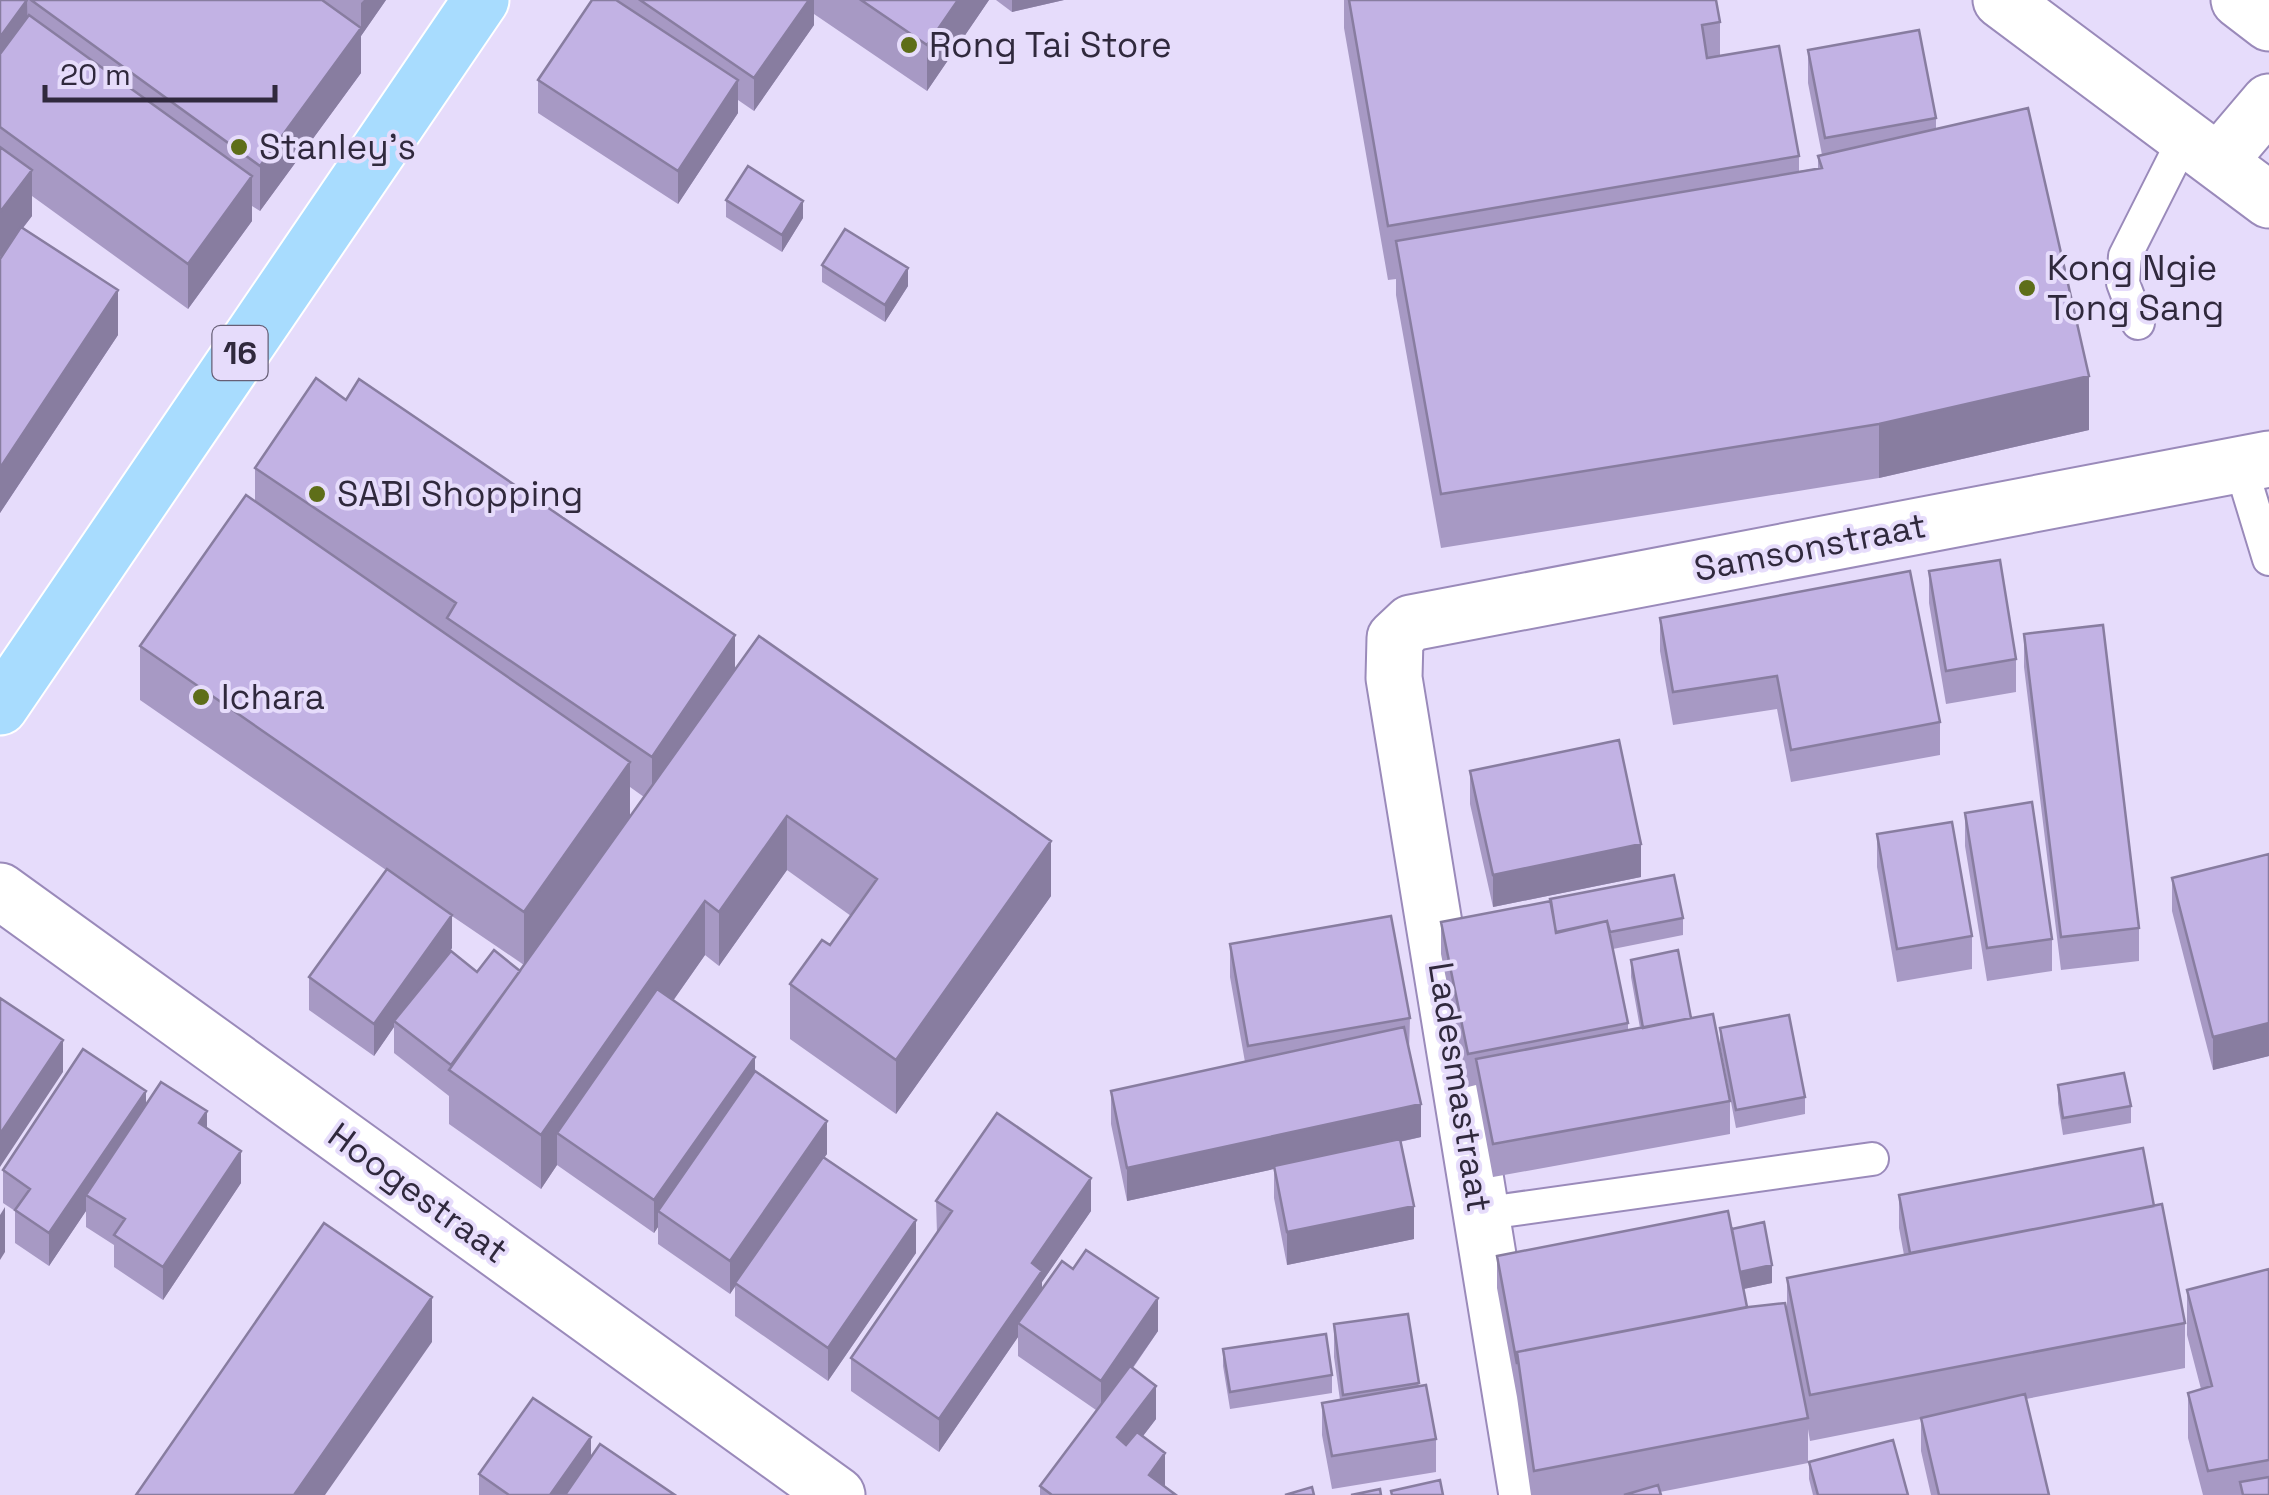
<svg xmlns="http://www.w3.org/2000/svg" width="2269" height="1495" font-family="'Space Grotesk',sans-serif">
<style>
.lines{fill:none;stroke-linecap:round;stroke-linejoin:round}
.service-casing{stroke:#9a8aba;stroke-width:36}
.minor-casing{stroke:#9a8aba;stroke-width:59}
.tertiary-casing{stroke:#9a8aba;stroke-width:59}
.primary-casing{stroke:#fff;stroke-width:59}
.service{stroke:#fff;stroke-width:32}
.minor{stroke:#fff;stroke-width:55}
.tertiary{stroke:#fff;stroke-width:55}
.primary{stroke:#a8dcfe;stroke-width:55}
.wall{fill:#a799c4;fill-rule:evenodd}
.shaded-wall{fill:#887da0}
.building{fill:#c2b2e4;stroke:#887da0;stroke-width:2.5}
.poi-dot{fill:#5e6e19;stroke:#e6dcfb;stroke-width:4}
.labels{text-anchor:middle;stroke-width:8;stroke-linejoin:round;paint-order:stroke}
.shield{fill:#e6dcfb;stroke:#675f76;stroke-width:2.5}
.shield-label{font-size:32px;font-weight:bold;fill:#30293d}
.poi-label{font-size:35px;fill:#30293d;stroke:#e6dcfb;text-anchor:start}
.street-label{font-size:35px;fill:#30293d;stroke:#e6dcfb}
</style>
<rect width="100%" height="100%" fill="#e6dcfb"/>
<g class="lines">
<defs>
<path id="service" d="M2138 323 2123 283 2125 256 2185 137
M2240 464 2269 559
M1480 1214 1872 1159"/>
<path id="minor" d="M0 891 837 1495
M1527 1495 1394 678 1395 638 1411 623 2269 459"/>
<path id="tertiary" d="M2001 0 2269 200
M2239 0 2269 23
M2218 162 2269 102"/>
<path id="primary" d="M0 707 481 0"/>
</defs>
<use href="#service" class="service-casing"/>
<use href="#minor" class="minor-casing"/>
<use href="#tertiary" class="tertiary-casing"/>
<use href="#primary" class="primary-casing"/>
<use href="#service" class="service"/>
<use href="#minor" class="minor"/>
<use href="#tertiary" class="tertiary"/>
<use href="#primary" class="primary"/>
</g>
<path class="wall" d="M0 0H386L361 36V73L260 211 252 206V221L188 309 32 196V216L23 228 118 335 0 513V259L7 249 0 257Z
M592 0H989L927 91 814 14V25L754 111 738 100V113L678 204 538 113V80Z
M996 0H1064L1012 12Z
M1344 0H1716L1720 22V56L1799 156V171L1818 168V156L1822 155 1808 83V50L1936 118V129L2089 430 1879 478 1441 548 1396 295V279L1388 280 1344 28Z
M726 200 803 218 782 252 726 217Z
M822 265 908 286 885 322 822 282Z
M255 468 735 669 1051 896 896 1114 790 1039V984L830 945 851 916 787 870 719 966 705 955 673 1001 755 1071 827 1154 824 1157 916 1253 828 1381 735 1316V1286L730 1294 658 1244V1227L654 1233 557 1165 541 1189 449 1124V1096L394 1053V1027L374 1056 309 1010V977L386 870 140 700V646L255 501ZM630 787 644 797 630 816ZM452 916 524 965 520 971 477 972 442 962 452 948Z
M1929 571 2016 659V692L1946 704 1929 603Z
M1660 618 1940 722V755L1791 782 1777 709 1673 725 1660 651Z
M2024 634 2139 928V961L2061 970 2024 667Z
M1470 771 1641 877 1493 907 1470 804Z
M1965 813 2052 939V971L1987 981 1965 846Z
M1877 834 1972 936V969L1897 982 1877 867Z
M2269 854V1056L2213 1070 2172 911V878Z
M1683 918V935L1613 949 1628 1023V1030L1640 1028 1631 977V960L1691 1018 1730 1101V1134L1493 1177 1476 1085 1468 1087 1441 954V922Z
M1230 944 1410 1018 1409 1051 1421 1137 1400 1142 1414 1239 1287 1265 1274 1198V1169L1127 1201 1111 1124V1091L1245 1062 1230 977Z
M1720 1028 1805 1097V1114L1736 1128 1720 1045Z
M2058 1085 2131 1106V1123L2063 1135 2058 1103Z
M146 1105 207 1128 241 1183 163 1300 114 1267V1245L86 1227V1211L49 1266 15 1243V1211L3 1203V1170Z
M1899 1195 2154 1206 2185 1323V1368L2026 1399 2049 1495H1931L1921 1451V1419L1810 1441 1808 1429V1463L1660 1492 1661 1495H1531L1517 1397 1497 1288V1256L1732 1229 1772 1283 1743 1289 1747 1307 1787 1310V1278L1904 1255 1899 1228Z
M936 1201 1091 1211 1042 1282V1290L1158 1331 1133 1368 1156 1419 1143 1436 1164 1487 1176 1495H1040V1486L1096 1410 1018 1356V1337L939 1452 851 1391V1358L937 1234Z
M2269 1269V1495H2203L2188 1438V1393L2201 1389 2187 1335V1290Z
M1408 1314 1419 1387 1436 1439V1472L1332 1489 1322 1435V1403L1340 1400 1334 1357V1324Z
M1223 1349 1332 1375V1393L1230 1409 1223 1366Z
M591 1458 675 1495H479V1474Z
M1809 1462 1908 1495H1813L1809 1479Z"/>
<path class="shaded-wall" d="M27 0 28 44 0 82V37Z
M364 0H386L361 36V3Z
M809 0H814V25L754 111V78Z
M958 0H989L927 91V45Z
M1012 0H1064L1012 12Z
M361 28V73L260 211V166Z
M738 80V113L678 204V171Z
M32 170V216L0 257V212Z
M252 176V221L188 309V264Z
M803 201V218L782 252V235Z
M908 268V286L885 322V305Z
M118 290V335L0 513V468Z
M2089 376V430L1879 478V424Z
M735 635V680L652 802V757Z
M630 762V817L524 966V912Z
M787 816V870L719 966V912Z
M1051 841V896L896 1114V1060Z
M1641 844V877L1493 907V875Z
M705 901V955L573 1143 557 1133V1165L541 1189V1135Z
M452 915V948L398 1023 394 1021V1027L374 1056V1024Z
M2269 1023V1056L2213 1070V1037Z
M63 1040V1072L0 1167V1134Z
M755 1057V1090L658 1211V1227L654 1233V1200Z
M146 1091V1123L86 1195V1211L49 1266V1233Z
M1421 1104V1137L1127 1201V1168Z
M207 1111V1144L199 1123Z
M827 1121V1154L730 1294V1261Z
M241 1151V1183L163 1300V1267Z
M1091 1178V1211L1042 1282V1303L1018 1323V1337L939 1452V1419L1032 1263Z
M1414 1206V1239L1287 1265V1232Z
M5 1207V1252L0 1260V1215Z
M916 1220V1253L828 1381V1348Z
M1772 1265V1283L1739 1290V1272Z
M432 1297V1342L325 1495H294Z
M1158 1298V1331L1101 1413V1381Z
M1156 1386V1419L1117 1470V1437Z
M591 1437V1470L573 1495H550Z
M1165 1453V1486L1158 1495 1149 1475Z"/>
<path class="building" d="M0 0H27L0 37Z
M31 0H322L361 28 260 166Z
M592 0H616L738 80 678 171 538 80Z
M640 0H809L754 78Z
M861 0H958L927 45Z
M1349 0H1716L1720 22 1702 25 1707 58 1779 46 1799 156 1388 226Z
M29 15 252 176 188 264 0 127V54Z
M1919 30 1936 118 1825 138 1808 50Z
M2028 108 2089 376 1879 424 1441 494 1396 241 1822 168 1818 156Z
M0 147 32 170 0 212Z
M748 166 803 201 782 235 726 200Z
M21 227 118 290 0 468V259Z
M845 229 908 268 885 305 822 265Z
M316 378 346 400 359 379 735 635 652 757 447 618 456 603 255 468Z
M246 495 630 762 524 912 140 646Z
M2000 560 2016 659 1946 671 1929 571Z
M1910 571 1940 722 1791 750 1777 676 1673 692 1660 618Z
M2103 625 2139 928 2061 937 2024 634Z
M759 636 1051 841 896 1060 790 984 822 940 830 945 877 879 787 816 719 912 705 901 541 1135 449 1070Z
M1619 740 1641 844 1493 875 1470 771Z
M2032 802 2052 939 1987 948 1965 813Z
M1952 822 1972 936 1897 949 1877 834Z
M2269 854V1023L2213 1037 2172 878Z
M387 869 452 915 374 1024 309 977Z
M1674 875 1683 918 1610 932 1607 921 1556 932 1550 899Z
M1551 901 1556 933 1607 921 1628 1023 1468 1054 1441 922Z
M1391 916 1410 1018 1248 1046 1230 944Z
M494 950 520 971 451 1065 394 1021 451 951 477 972Z
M1678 950 1691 1018 1643 1028 1631 960Z
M657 989 755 1057 654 1200 557 1133Z
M0 998 63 1040 0 1134Z
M1713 1014 1730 1101 1493 1144 1476 1059Z
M1789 1015 1805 1097 1736 1110 1720 1028Z
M1404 1027 1421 1104 1127 1168 1111 1091Z
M83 1049 146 1091 49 1233 15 1210 30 1189 3 1170Z
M755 1071 827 1121 730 1261 658 1211Z
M2124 1073 2131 1106 2063 1118 2058 1085Z
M161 1082 207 1111 199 1123 241 1151 163 1267 114 1235 125 1219 86 1195Z
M997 1113 1091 1178 1032 1263 1042 1271 939 1419 851 1358 952 1211 936 1201Z
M1400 1139 1414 1206 1287 1232 1274 1166Z
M2143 1148 2154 1206 1910 1253 1899 1195Z
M823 1157 916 1220 828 1348 735 1283Z
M2162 1204 2185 1323 1810 1395 1787 1278Z
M1728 1211 1747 1307 1517 1352V1364L1497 1256Z
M1764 1222 1772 1265 1740 1272 1732 1229Z
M324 1223 432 1297 294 1495H136Z
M1086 1250 1158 1298 1101 1381 1018 1323 1062 1261 1073 1269Z
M2269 1269V1460L2208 1471 2188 1393 2212 1386 2187 1290Z
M1785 1303 1808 1418 1534 1471 1517 1352 1749 1307Z
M1408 1314 1419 1383 1343 1395 1334 1324Z
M1326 1334 1332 1375 1230 1392 1223 1349Z
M1130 1366 1156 1386 1117 1437 1126 1445 1137 1432 1165 1453 1149 1475 1176 1495H1052L1040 1486Z
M1426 1385 1436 1439 1332 1456 1322 1403Z
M2025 1394 2049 1495H1939L1921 1418Z
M533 1398 591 1437 550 1495H509L479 1474Z
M1893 1440 1908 1495H1818L1809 1462Z
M600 1444 675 1495H565Z
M2269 1477V1495H2243L2240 1482Z
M1440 1480 1443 1495H1392L1391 1491Z
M1658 1485 1661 1495H1624Z
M1312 1487 1314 1495H1285Z
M1380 1489 1381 1495H1351Z"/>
<g class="poi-dot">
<circle cx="909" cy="45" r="10"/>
<circle cx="239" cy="147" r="10"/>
<circle cx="2027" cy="288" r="10"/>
<circle cx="317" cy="494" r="10"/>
<circle cx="201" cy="697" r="10"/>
</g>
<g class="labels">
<rect class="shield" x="212.5" y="326" width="55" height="54" rx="8"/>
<g class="shield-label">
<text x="240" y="364">16</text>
</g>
<g class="poi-label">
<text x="929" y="57">Rong Tai Store</text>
<text x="259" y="159">Stanley's</text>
<text x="2047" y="280">Kong Ngie<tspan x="2047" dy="40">Tong Sang</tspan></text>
<text x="337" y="506">SABI Shopping</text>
<text x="221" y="709">Ichara</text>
</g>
<g class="street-label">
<text transform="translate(1810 547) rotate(-11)" y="12">Samsonstraat</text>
<text transform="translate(1460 1087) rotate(81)" y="12">Ladesmastraat</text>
<text transform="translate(418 1193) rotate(36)" y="12">Hoogestraat</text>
</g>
</g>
<path d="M45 85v15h230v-15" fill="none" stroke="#30293d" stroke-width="5"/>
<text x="60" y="85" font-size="30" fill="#30293d" stroke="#e6dcfb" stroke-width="8" paint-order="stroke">20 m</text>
</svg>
